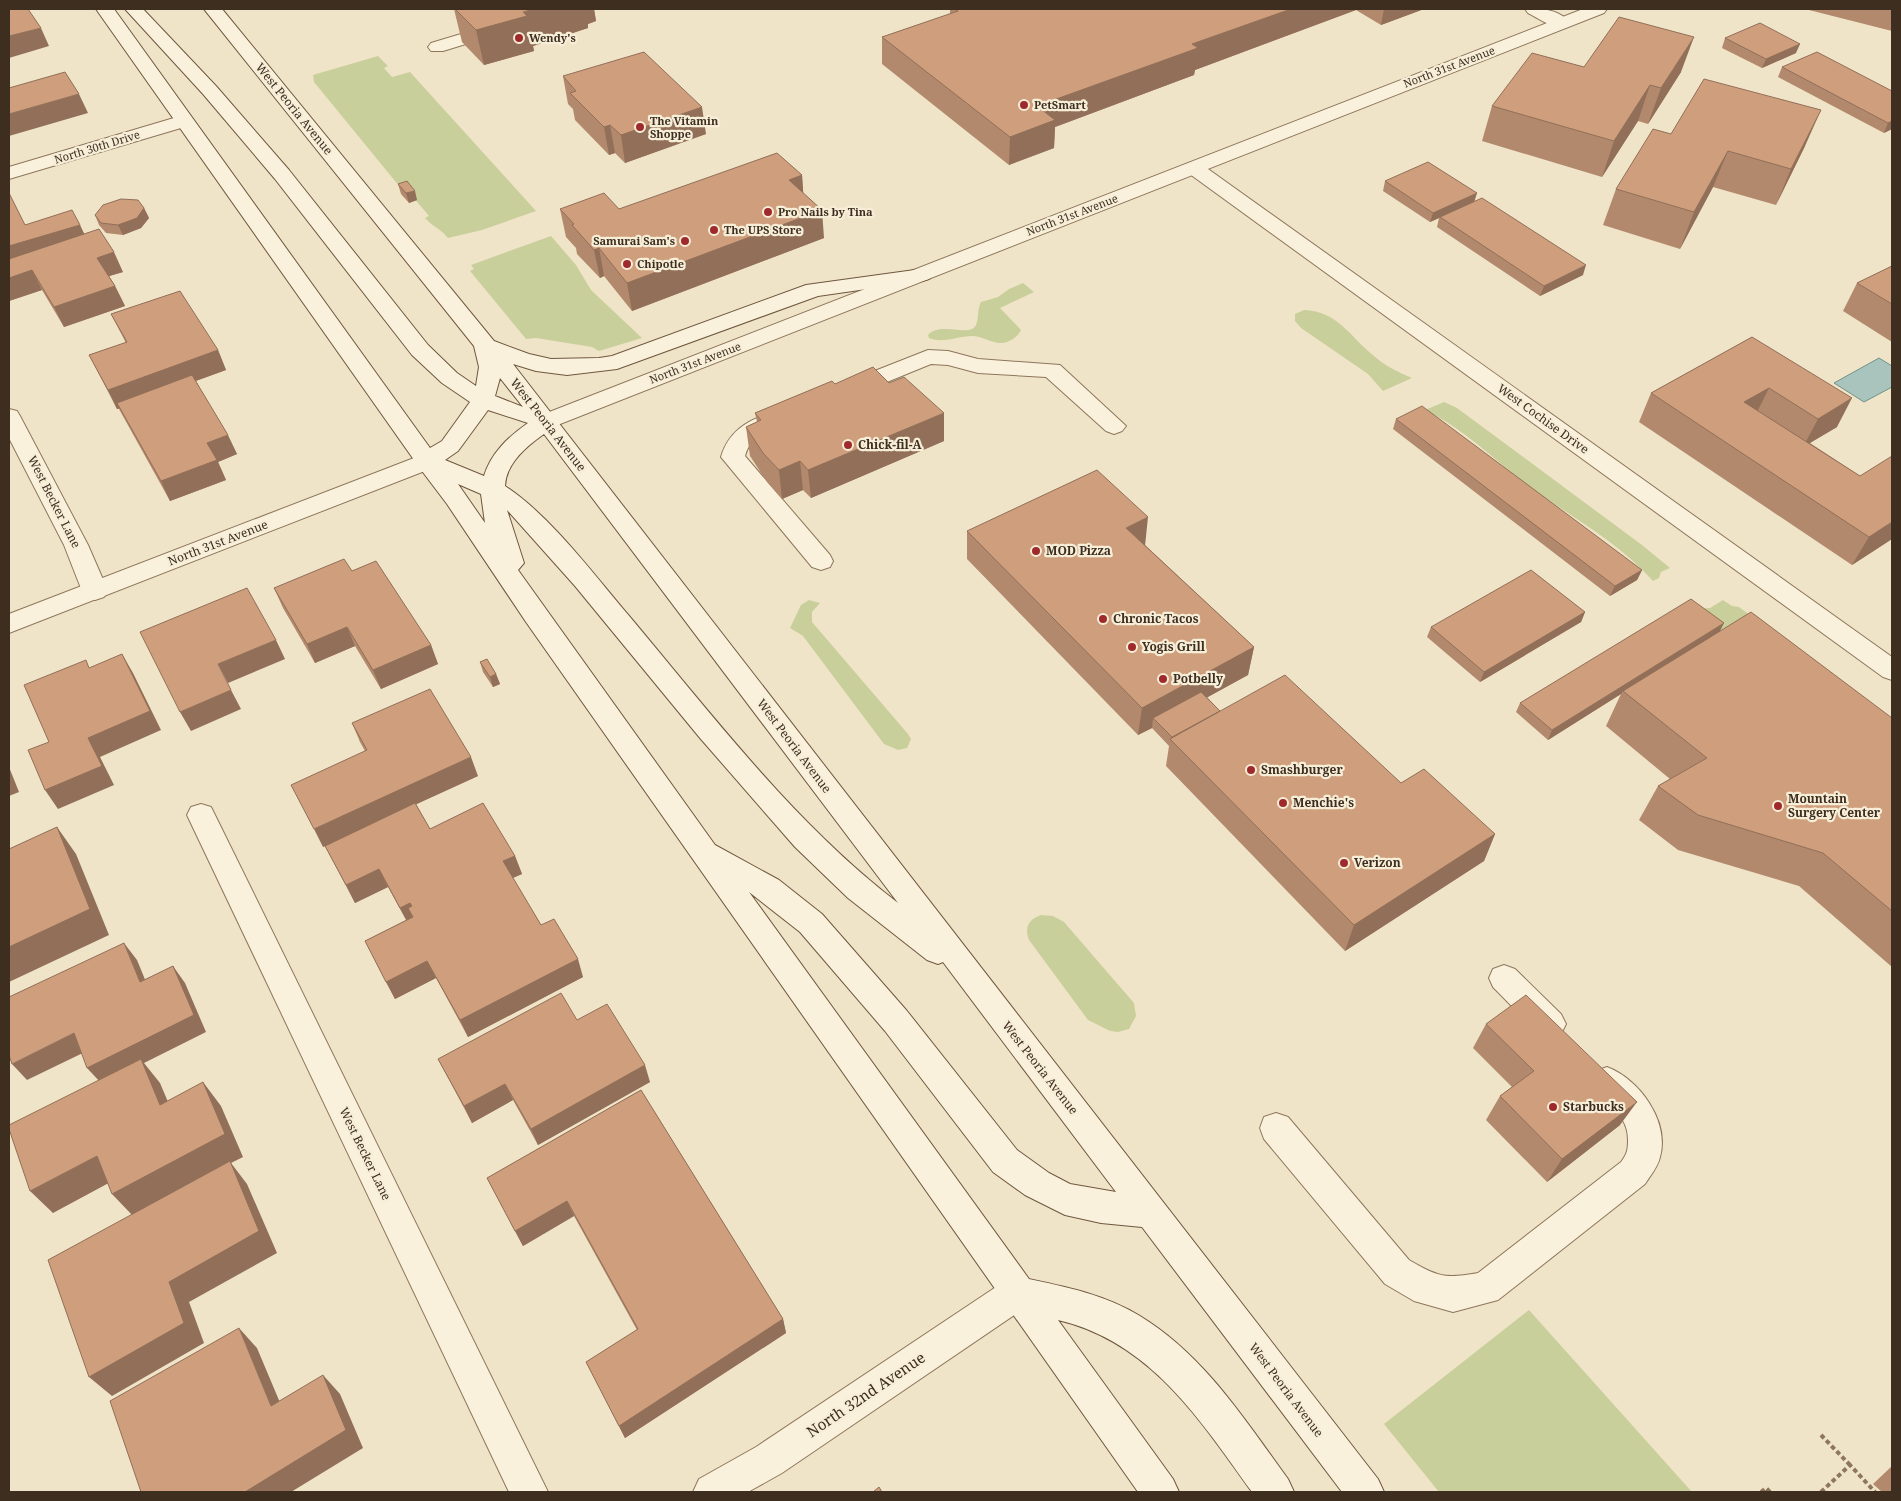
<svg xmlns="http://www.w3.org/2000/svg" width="1901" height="1501" font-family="'Noto Serif',serif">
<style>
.green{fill:#c9cf9b}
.water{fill:#a9c4bc;stroke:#6f938a}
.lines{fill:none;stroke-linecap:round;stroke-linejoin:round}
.service-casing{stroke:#8d765c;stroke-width:2}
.minor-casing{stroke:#8d765c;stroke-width:2}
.tertiary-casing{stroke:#8d765c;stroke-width:2}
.secondary-casing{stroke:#6f573f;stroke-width:2}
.path{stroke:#8d765c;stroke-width:4;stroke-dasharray:4.5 3;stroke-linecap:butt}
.service{fill:#faf1dc;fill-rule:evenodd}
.minor{fill:#faf1dc;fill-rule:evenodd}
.tertiary{fill:#faf1dc;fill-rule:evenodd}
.secondary{fill:#faf1dc;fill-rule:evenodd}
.wall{fill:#b2896c}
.shaded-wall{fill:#916f58}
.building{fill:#cf9f7d;stroke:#916f58}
.poi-dot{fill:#9e2a2b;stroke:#f7eed8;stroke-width:2}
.labels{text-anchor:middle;stroke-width:4.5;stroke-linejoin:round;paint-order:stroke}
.far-poi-label{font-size:11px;font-weight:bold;fill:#3d2e20;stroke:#f7eed8;text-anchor:start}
.far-street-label{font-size:11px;fill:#3d2e20;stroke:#f7eed8}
.street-label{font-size:12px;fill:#3d2e20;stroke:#f7eed8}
.poi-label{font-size:12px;font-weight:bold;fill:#3d2e20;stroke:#f7eed8;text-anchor:start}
.near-street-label{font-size:15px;fill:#3d2e20;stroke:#f7eed8}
</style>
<rect width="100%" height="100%" fill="#f0e4c8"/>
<path class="green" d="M378 56 388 66 384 68 392 77 410 72 536 211 482 230 448 238C441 229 433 227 425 218L429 216 408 191 404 192 314 82 313 75Z
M551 236 576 265 591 290 642 338 599 351 592 347 536 338 526 339 470 271 474 269 471 265Z
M1023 283 1034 292 1000 308 1021 330C1018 336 1013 340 1007 342 994 346 984 336 972 336 958 336 943 344 929 338L928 335C940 321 970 338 976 325 979 318 977 309 981 302L998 297 1009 289Z
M1304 310C1338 311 1350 337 1374 356 1385 366 1398 372 1412 378L1383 391 1368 374 1301 328 1295 321V314Z
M1444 402 1457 408 1642 545 1670 568 1661 572 1659 578 1653 581C1622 546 1582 523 1544 497 1503 469 1470 432 1425 410Z
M809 600 820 603 812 612V622L908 734 911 739 907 748 898 750 884 744 803 636 790 628 801 605Z
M1723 600 1732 606 1739 607 1817 664 1787 684 1694 613V609L1710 608Z
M1041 915 1053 916 1064 922 1134 1003 1136 1016 1129 1029 1118 1032 1110 1031 1088 1020 1029 940C1024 927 1029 919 1041 915Z
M1529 1310 1692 1492H1439L1384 1424Z"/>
<path class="water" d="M1879 358 1892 366V387L1864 402 1834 383Z"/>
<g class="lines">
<defs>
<path id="service" d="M544 9H570L567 13 443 51H431L428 47 431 43Z
M1525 9C1540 8 1560 9 1570 23L1567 27C1554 30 1540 19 1528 13Z
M928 350 948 351 978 359 1060 365 1126 426 1122 431 1114 434 1106 431 1046 377 978 373 948 365 931 364 855 395 847 397 839 395 836 390 839 385Z
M782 410 790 412 793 417C781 436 753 426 745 456L830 555 833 561 830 567 821 570 812 567 721 457C730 427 754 417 782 410Z
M1504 965 1515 969 1561 1014 1566 1024 1561 1034 1550 1038 1539 1034 1493 987 1489 978 1493 969Z
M1607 1067C1639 1079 1670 1121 1660 1157 1658 1167 1650 1176 1645 1184L1498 1300 1453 1312 1414 1301 1385 1284 1264 1139 1260 1128 1264 1117 1276 1113 1288 1117 1409 1260C1438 1277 1445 1279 1478 1273L1621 1162C1627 1154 1628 1150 1628 1140 1628 1111 1602 1105 1591 1081L1596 1071Z"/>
<path id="minor" d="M184 115 191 117 193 121 191 125 9 179V167Z
M1194 162 1201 164 1892 657V680L1883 677 1187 172 1184 168 1187 164Z
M9 409 17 411 20 416 88 545 108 591 104 597 95 600 86 597 82 591 64 545 9 438Z
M201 804 211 807 215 815 548 1492H509L187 815 191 807Z
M1017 1276 1029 1281 1034 1293 1029 1305 782 1473 748 1492H693L699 1479 756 1447 1005 1281Z"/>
<path id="tertiary" d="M1583 9H1607L1604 13 555 426 547 428 539 426 535 421 539 416Z
M427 453 435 455 439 461 435 467 9 633V614Z"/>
<path id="secondary" d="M96 9H114L430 448 442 441 470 402 442 383 412 355 275 179 203 94 125 9H143L216 86 289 170 428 345 457 373 476 386 479 367 474 346 204 9H222L494 341 529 354 551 359 599 358 612 356 806 285 922 269 929 271 933 275 929 279 922 281 818 296 617 369 567 375 536 371 513 364 1378 1479 1384 1492H1342L1142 1227 1101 1223 1065 1215 1025 1195 993 1172 885 1031 800 932 749 892 1029 1279C1067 1287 1106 1295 1140 1316 1204 1355 1245 1420 1288 1479L1294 1492H1252C1200 1420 1151 1342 1058 1320L1173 1479 1179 1492H1138L526 622 447 504 419 467ZM500 378 523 407 495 396ZM488 410 528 423C508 437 491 453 484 476L445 460 458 451ZM544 434 898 903C795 824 713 716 630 617 593 574 552 517 505 486 506 463 527 446 544 434ZM458 484 481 494 485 523ZM507 510 575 586 700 738 795 847 848 898 927 960 938 964 943 962 1116 1192 1070 1184 1049 1173 1017 1150 907 1011 822 914 779 880 715 845 518 570 524 563Z"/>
</defs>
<use href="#service" class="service-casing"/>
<use href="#minor" class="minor-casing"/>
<use href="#tertiary" class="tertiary-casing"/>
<use href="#secondary" class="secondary-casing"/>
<path class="path" d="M1821 1435 1850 1465
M1761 1492 1766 1488 1770 1492
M1821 1492 1850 1465 1875 1492"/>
<use href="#service" class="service"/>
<use href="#minor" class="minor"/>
<use href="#tertiary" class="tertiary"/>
<use href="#secondary" class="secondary"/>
</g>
<path class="wall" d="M454 9H594L596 21 588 24V28L533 46 534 51 484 65 462 42Z
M950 9H1424L1381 25 1356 10 1195 70 1194 75 1055 127 1054 148 1009 165 882 64V37L950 14Z
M1805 9H1892V31Z
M1725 38 1796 53 1762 68 1722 48Z
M1584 67 1681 72 1648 124 1638 121 1602 177 1482 141 1492 106Z
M1782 67 1892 91V129L1884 133 1778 77Z
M563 76 706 134 625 163 615 153 609 155 575 120 573 109 568 104Z
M1671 134 1805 146 1776 205 1713 187 1680 249 1603 225 1616 189Z
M802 175 803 193 824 238 632 311 604 276 600 278 577 254 576 248 566 237 560 209H619Z
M1385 181 1474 202 1583 275 1540 296 1437 227 1439 218 1430 222 1383 191Z
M398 184 417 200 409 203 401 194Z
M9 193 25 225H80L84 234 123 272 109 276 115 286 125 306 64 327 42 290 9 301Z
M144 208 149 218 141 228 123 235 106 233 99 225 95 215Z
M1892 266V342L1843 311 1857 283Z
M111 314 218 350 226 370 196 381 237 454 218 462 226 480 170 501 119 409H117L89 355 126 343Z
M1752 337 1837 427 1810 443 1860 476 1892 539 1852 565 1639 422 1651 393Z
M835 384 944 441 811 498 803 490 782 499 767 482 750 456 746 427 757 422 755 413Z
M1396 419 1642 570 1637 580 1610 596 1393 429Z
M967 531 1145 545 1254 647 1248 675 1207 697 1220 711 1401 783 1495 834 1484 861 1345 951 1166 766 1169 746 1152 728 1138 735 967 559Z
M352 571 431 645 438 664 381 689 355 646 315 663 283 608 274 588Z
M1585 612 1581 622 1480 682 1427 637 1431 627Z
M1720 631 1892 718V967L1799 886 1678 850 1639 820 1658 786 1670 779 1606 726 1621 694 1548 740 1516 712 1520 703Z
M480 662 496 674 500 684 493 687 483 672Z
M352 723 478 776 416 804 430 829 515 856 522 874 513 878 541 925 583 977 468 1037 436 978 395 999 365 941 406 920 388 887 355 903 325 846 323 847 365 751 360 742Z
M577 1020 650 1082 538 1145 513 1100 472 1123 438 1059Z
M1486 1024 1620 1125 1547 1182 1486 1120 1500 1096 1512 1087 1473 1048Z
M641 1090 783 1319 786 1333 625 1438 586 1362 637 1330 574 1216 523 1246 487 1178Z
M1892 1466V1492H1882L1873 1484Z"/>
<path class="shaded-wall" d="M534 9H594L596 21 588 24V28L533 46 534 51 484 65 476 30Z
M1291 9H1356V10L1195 70 1194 75 1055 127 1054 148 1009 165 1010 137 1037 106 1192 44Z
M1384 9H1424L1381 25Z
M41 28 49 46 9 58V36Z
M1694 37 1681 72 1648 124 1661 88Z
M1800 44 1796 53 1762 68 1766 59Z
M1650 85 1638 121 1602 177 1614 141Z
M79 94 88 113 9 136V114Z
M702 107 706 134 625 163 621 135Z
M1821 110 1805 146 1776 205 1791 169Z
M1892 121V129L1884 133 1888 123Z
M610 125 615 153 609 155 604 127Z
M1728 151 1713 187 1680 249 1694 212Z
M802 175 804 203 789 180Z
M415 191 417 200 409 203 406 193Z
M1477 193 1474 203 1440 217 1439 218 1430 222 1433 213Z
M144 208 149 218 141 228 123 235 118 225Z
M822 210 824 238 632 311 627 283Z
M80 225 89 244 9 269V246Z
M599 248 604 276 600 278 594 250Z
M114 252 123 272 106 277 97 258Z
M1586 265 1583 275 1540 296 1544 286Z
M32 270 42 290 9 301V278Z
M115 286 125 306 64 327 54 307Z
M218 350 226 370 117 409 108 390Z
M1769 388 1755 416 1744 402Z
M1852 398 1837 427 1803 447 1818 419Z
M944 413V441L811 498 808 470Z
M228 435 237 454 218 462 226 480 170 501 161 481 207 443Z
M800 461 803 490 782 499 779 470Z
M1148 517 1145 546 1126 528Z
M1892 522V539L1852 565 1869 537Z
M1642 570 1637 580 1610 596 1615 586Z
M1585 612 1581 622 1480 682 1484 672Z
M1724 623 1719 633 1623 691 1621 694 1548 740 1552 730Z
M347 627 355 646 315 663 307 644Z
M276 640 285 659 228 683 218 664Z
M431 645 438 664 381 689 373 670Z
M1254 647 1248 675 1159 724 1153 718 1152 728 1138 735 1142 708Z
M122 654 133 673 161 730 100 757 114 785 58 809 45 790 88 738Z
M496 674 500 684 493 687 490 677Z
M231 690 241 709 191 731 180 712Z
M471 757 478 776 323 847 314 829Z
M9 767 19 792 9 796Z
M57 827 76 854 109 935 9 982V947Z
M1495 834 1484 861 1345 951 1354 925Z
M515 856 522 874 510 879 503 861Z
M379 869 388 887 355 903 346 885Z
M410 903 419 921 408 908 415 923 409 925 400 908Z
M124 943 137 960 153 999 140 982Z
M578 959 583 977 468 1037 460 1020Z
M427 961 436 978 395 999 386 982Z
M173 966 185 983 206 1032 144 1063 160 1083 179 1128 102 1084 87 1068Z
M74 1033 89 1050 27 1080 12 1064Z
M645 1065 650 1082 538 1145 531 1129Z
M203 1082 221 1106 243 1157 231 1163 247 1184 277 1253 189 1302 204 1343 112 1396 89 1377 169 1282 133 1216 112 1194Z
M505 1084 513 1100 472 1123 464 1106Z
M1637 1102 1620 1125 1547 1182 1562 1159Z
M97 1156 118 1178 53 1213 30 1191Z
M567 1201 574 1216 523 1246 515 1231Z
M783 1319 786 1333 625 1438 619 1426Z
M239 1328 257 1348 289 1424 271 1406Z
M323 1375 340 1394 363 1448 291 1492H245Z"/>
<path class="building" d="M9 9H28L41 28 9 36Z
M455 9H534L523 12 527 16 476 30Z
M955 9H1291L1192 44 1198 48 1037 106 1055 120 1010 137 882 37 958 11Z
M1619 17 1694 37 1661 88 1650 85 1614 141 1492 106 1532 53 1584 67Z
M1760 23 1800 44 1766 59 1725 38Z
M644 52 702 107 621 135 610 125 604 127 570 93 576 91 563 76Z
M1817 52 1892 91V121L1888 123 1782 67Z
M65 72 79 94 9 114V88Z
M1704 79 1821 110 1791 169 1728 151 1694 212 1616 189 1653 129 1671 134Z
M777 153 802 175 789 180 822 210 627 283 599 248 594 250 572 225 574 224 560 209 604 193 619 209Z
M1428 162 1477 193 1433 213 1385 181Z
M407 181 415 191 406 193 398 184Z
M9 193 25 225 72 210 80 225 9 246Z
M1482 198 1586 265 1544 286 1440 217Z
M121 199 138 200 144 208 137 218 118 225 101 223 95 215 103 205Z
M99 229 114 252 97 258 115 286 54 307 32 270 9 278V259Z
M1892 266V304L1857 283Z
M180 291 218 350 108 390 89 355 127 342 111 314Z
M1752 337 1852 398 1818 419 1769 388 1744 402 1860 476 1892 456V522L1869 537 1651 393Z
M873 367 889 383 904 377 944 413 808 470 800 461 779 470 763 453 746 427 761 420 755 413 832 381 835 384Z
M192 375 228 435 207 443 217 460 161 481 117 403Z
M1422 406 1642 570 1615 586 1396 419Z
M1097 470 1148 517 1126 528 1254 647 1142 708 967 531Z
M344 559 352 571 376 561 431 645 373 670 347 627 307 644 274 588Z
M1531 570 1585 612 1484 672 1431 627Z
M247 588 276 640 218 664 231 690 180 712 140 632Z
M1691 599 1724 623 1552 730 1520 703Z
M1751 612 1892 718V911L1823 853 1698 815 1658 786 1707 758 1623 691Z
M122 654 150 711 88 738 102 766 45 790 28 750 49 742 24 685 86 660 89 668Z
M487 659 496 674 490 677 480 662Z
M1285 675 1401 783 1424 769 1495 834 1354 925 1170 739Z
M430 689 471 757 314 829 291 785 367 750 352 723Z
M1201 692 1220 711 1172 737 1153 718Z
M415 803 430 829 483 803 515 856 503 861 541 925 554 919 578 959 460 1020 427 961 386 982 365 941 413 917 408 908 412 906 410 903 400 908 379 869 346 885 325 846Z
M57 827 90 909 9 947V849Z
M124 943 140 982 173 966 194 1015 87 1068 74 1033 12 1064 9 1055V997Z
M561 993 577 1020 607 1004 645 1065 531 1129 505 1084 464 1106 438 1059Z
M1526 995 1637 1102 1562 1159 1500 1096 1534 1071 1486 1024Z
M141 1059 160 1105 203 1082 225 1134 112 1194 97 1156 30 1191 9 1129V1125Z
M641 1090 783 1319 619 1426 586 1362 638 1329 567 1201 515 1231 487 1178Z
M230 1161 259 1231 169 1282 184 1323 89 1377 48 1260Z
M239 1328 271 1406 323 1375 346 1430 245 1492H141L110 1401Z
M879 1487 882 1492H873Z"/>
<g class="poi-dot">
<circle cx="519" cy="38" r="5"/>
<circle cx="1024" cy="105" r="5"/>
<circle cx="640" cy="127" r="5"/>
<circle cx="768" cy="212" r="5"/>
<circle cx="714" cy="230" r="5"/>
<circle cx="685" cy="241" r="5"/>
<circle cx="627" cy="264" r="5"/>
<circle cx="848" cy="445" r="5"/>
<circle cx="1036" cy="551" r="5"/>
<circle cx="1103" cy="619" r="5"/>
<circle cx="1132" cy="647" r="5"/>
<circle cx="1163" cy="679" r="5"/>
<circle cx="1251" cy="770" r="5"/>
<circle cx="1283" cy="803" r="5"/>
<circle cx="1778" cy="806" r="5"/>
<circle cx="1344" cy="863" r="5"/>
<circle cx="1553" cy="1107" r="5"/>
</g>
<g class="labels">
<g class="far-poi-label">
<text x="529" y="42">Wendy's</text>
<text x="1034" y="109">PetSmart</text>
<text x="650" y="125">The Vitamin<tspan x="650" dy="13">Shoppe</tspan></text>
<text x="778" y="216">Pro Nails by Tina</text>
<text x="724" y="234">The UPS Store</text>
<text x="675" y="245" text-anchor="end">Samurai Sam's</text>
<text x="637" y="268">Chipotle</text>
</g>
<g class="far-street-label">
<text transform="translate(1449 67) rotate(-21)" y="4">North 31st Avenue</text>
<text transform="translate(97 147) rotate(-17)" y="4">North 30th Drive</text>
<text transform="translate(1072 215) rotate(-21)" y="4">North 31st Avenue</text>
<text transform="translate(695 363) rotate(-21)" y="4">North 31st Avenue</text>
</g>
<g class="street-label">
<text transform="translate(294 109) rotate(51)" y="4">West Peoria Avenue</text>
<text transform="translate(1543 419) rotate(36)" y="4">West Cochise Drive</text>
<text transform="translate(548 425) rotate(52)" y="4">West Peoria Avenue</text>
<text transform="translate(54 502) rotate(63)" y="4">West Becker Lane</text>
<text transform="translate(218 543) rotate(-21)" y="4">North 31st Avenue</text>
<text transform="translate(794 746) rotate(53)" y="4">West Peoria Avenue</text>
<text transform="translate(1040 1068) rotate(52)" y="4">West Peoria Avenue</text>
<text transform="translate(365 1154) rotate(64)" y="4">West Becker Lane</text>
<text transform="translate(1286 1390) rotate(53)" y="4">West Peoria Avenue</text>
</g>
<g class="poi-label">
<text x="858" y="449">Chick-fil-A</text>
<text x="1046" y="555">MOD Pizza</text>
<text x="1113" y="623">Chronic Tacos</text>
<text x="1142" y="651">Yogis Grill</text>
<text x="1173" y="683">Potbelly</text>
<text x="1261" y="774">Smashburger</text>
<text x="1788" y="803">Mountain<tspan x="1788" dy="14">Surgery Center</tspan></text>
<text x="1293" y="807">Menchie's</text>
<text x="1354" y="867">Verizon</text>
<text x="1563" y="1111">Starbucks</text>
</g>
<g class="near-street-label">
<text transform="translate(866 1395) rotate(-34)" y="5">North 32nd Avenue</text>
</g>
</g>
<rect width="1901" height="1501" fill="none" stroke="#3d2e20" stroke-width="20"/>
</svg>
